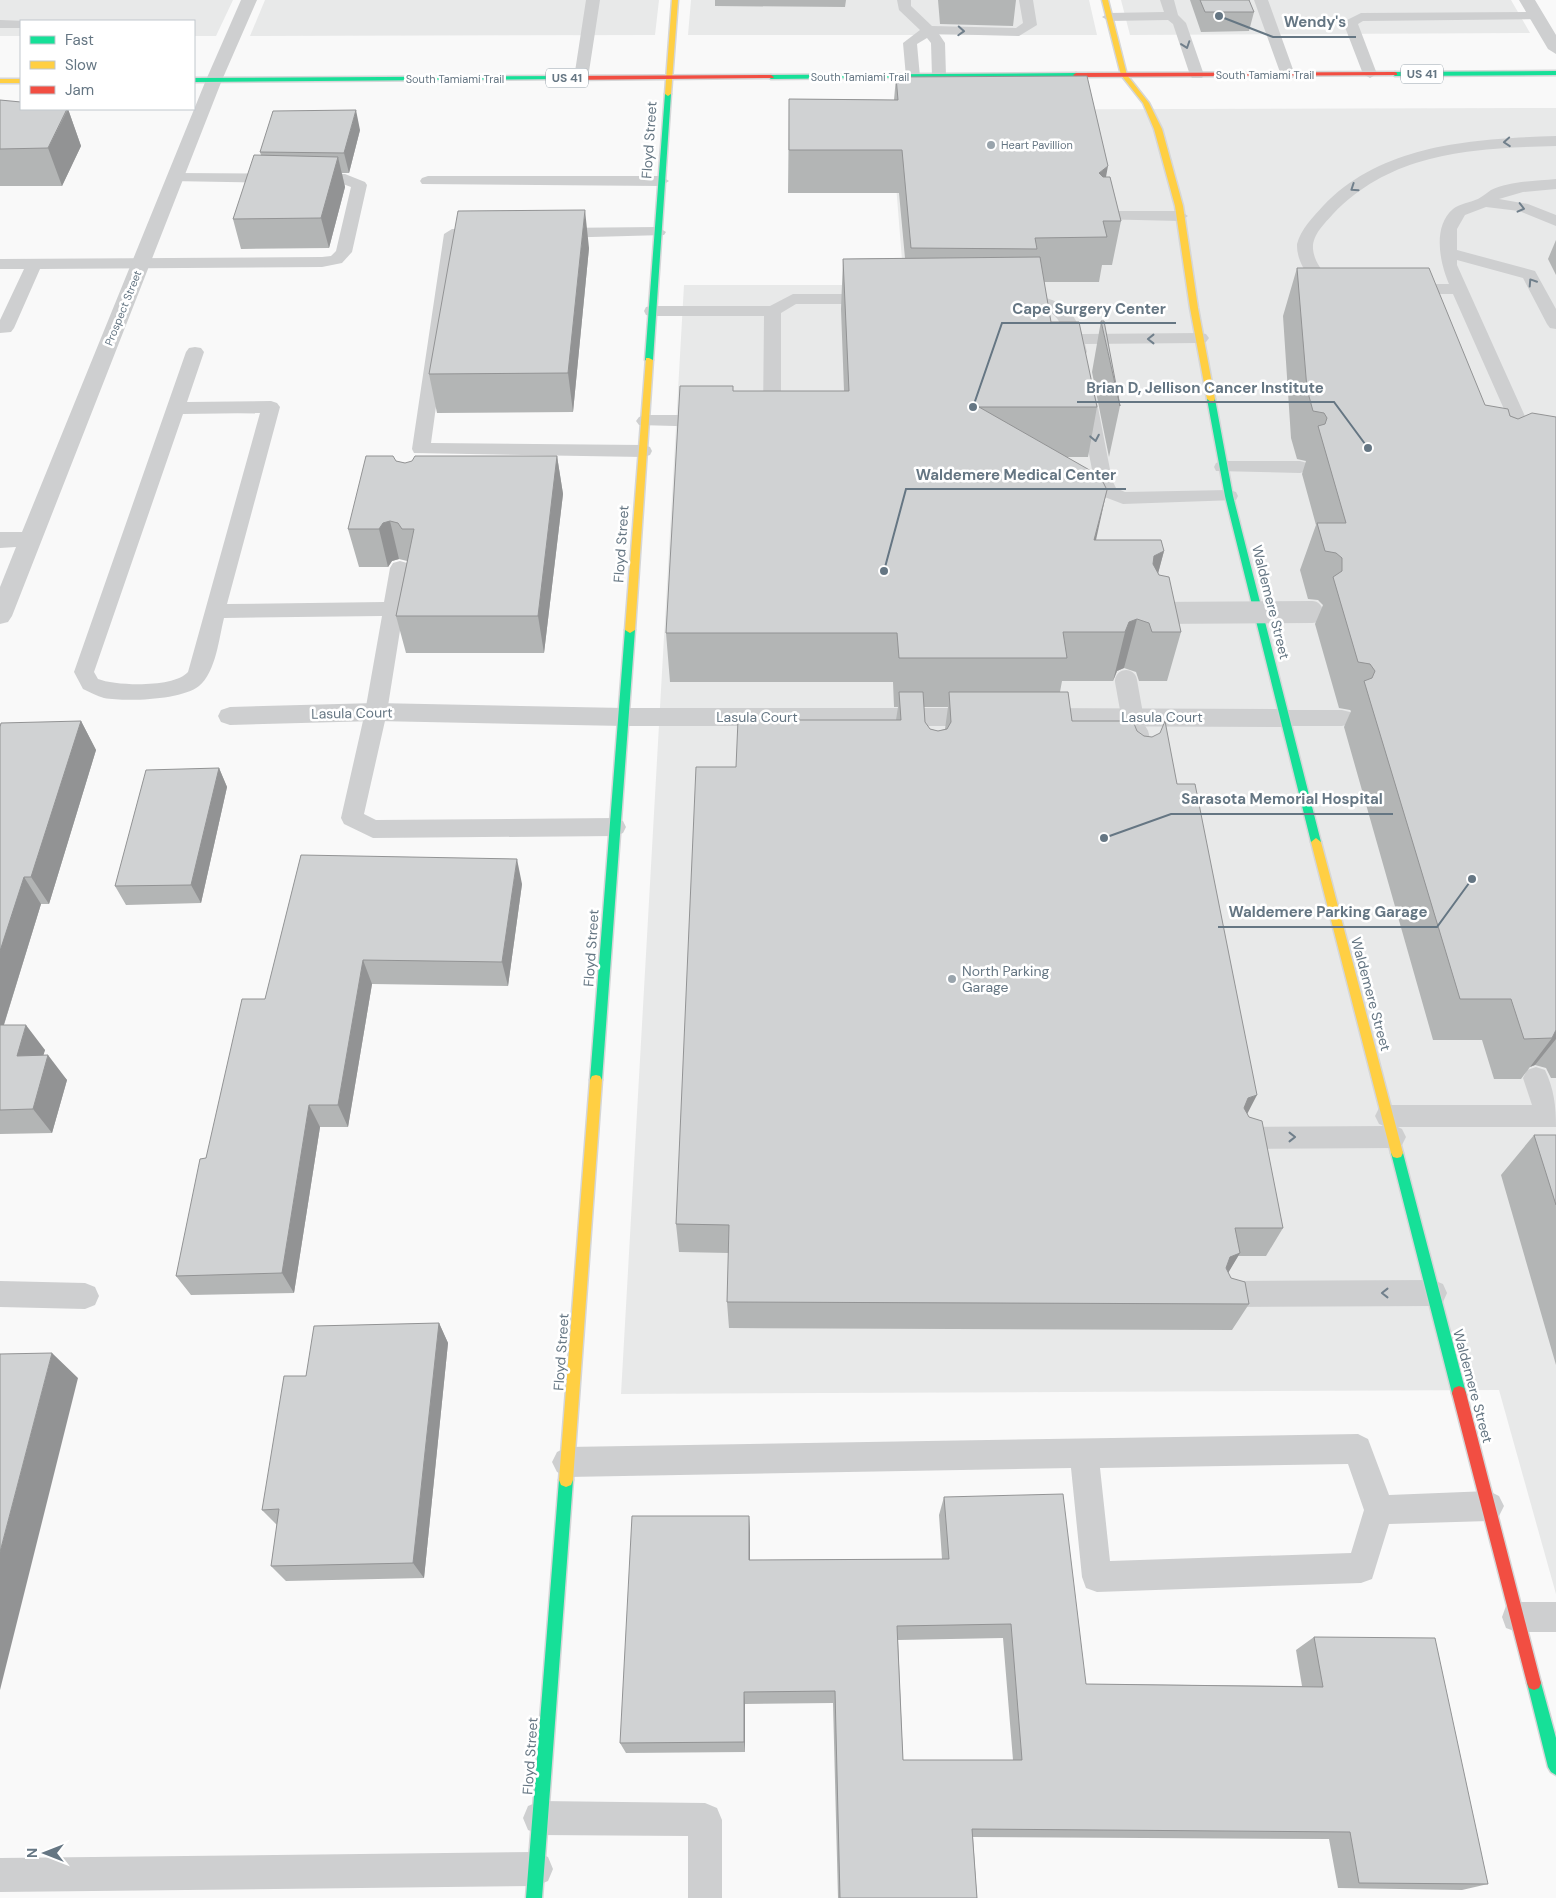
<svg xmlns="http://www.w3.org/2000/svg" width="1556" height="1898" font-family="'DM Sans',sans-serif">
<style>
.built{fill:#e8e9e9}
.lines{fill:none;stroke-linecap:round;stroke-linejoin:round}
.fast-casing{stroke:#d5d6d7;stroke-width:3}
.slow-casing{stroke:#d5d6d7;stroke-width:3}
.jam-casing{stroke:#d5d6d7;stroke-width:3}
.lane{fill:#cecfd0;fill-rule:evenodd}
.street{fill:#cecfd0;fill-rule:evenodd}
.fast{fill:#16e098;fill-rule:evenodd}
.slow{fill:#ffcf43;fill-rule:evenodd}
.jam{fill:#f24e42;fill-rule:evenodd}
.street-bridge-far1{stroke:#cecfd0;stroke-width:22}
.street-bridge{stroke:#cecfd0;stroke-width:28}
.wall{fill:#b3b5b5;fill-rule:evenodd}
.shaded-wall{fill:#929394}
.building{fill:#d0d2d3;stroke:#929394;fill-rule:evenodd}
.oneway{stroke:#707f8b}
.poi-dot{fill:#99a4ac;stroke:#fff;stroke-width:2}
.labels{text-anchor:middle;stroke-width:5;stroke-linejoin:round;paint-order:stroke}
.far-street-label{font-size:11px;fill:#657683;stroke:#fff}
.far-poi-label{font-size:11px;fill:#657683;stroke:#fff;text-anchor:start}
.shield{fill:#fff;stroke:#939fa8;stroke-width:1}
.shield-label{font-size:12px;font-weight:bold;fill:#657683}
.street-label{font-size:14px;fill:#657683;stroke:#fff}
.poi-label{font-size:14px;fill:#657683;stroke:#fff;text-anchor:start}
.leader{fill:none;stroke:#657683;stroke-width:2}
.callout-dot{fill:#657683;stroke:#fff;stroke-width:2}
.callout-label{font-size:15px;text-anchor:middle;font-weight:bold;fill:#657683;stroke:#fff;stroke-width:5;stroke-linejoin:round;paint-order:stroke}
</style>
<rect width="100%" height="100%" fill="#f9f9f9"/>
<path class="built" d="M0 0H233L216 36H194V21H21V36H0Z
M265 0H659L655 35 250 36Z
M691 0H1089L1097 35H688Z
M1121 0H1511L1530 33 1130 35Z
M1556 108V1594L1499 1390 621 1394 684 285H904L890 110Z"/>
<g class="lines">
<defs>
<path id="fast" d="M1556 71V75L1395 76 1392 74 1395 72Z
M1076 73 1079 75 1078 76 771 79 768 77 771 75Z
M564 76 566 77V79L194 82V78Z
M668 92 671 94 653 360 649 362 645 360 665 94Z
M1211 396 1215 399 1233 496 1321 842 1316 846 1311 842 1225 496 1207 399Z
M630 627 635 630 602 1080 600 1084 596 1085 592 1084 590 1080 625 630Z
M1397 1148 1401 1149 1403 1153 1466 1393 1464 1398 1459 1400 1454 1398 1452 1393 1391 1153 1393 1149Z
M566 1473 571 1475 573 1480 542 1898H526L559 1480 561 1475Z
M1534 1676 1539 1678 1541 1683 1556 1738V1775L1551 1772 1548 1767 1527 1683 1529 1678Z"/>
<path id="slow" d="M672 0H678L671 94 668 96 665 94Z
M1102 0H1108L1127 75 1149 103 1162 129 1183 206 1198 308 1215 399 1214 401 1211 402 1207 399 1190 308 1175 206 1154 129 1143 103 1121 75Z
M0 79H21V83H0Z
M646 358H649L653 360 635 630 630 633 625 630Z
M1316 838 1321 842 1403 1153 1401 1157 1397 1158 1393 1157 1391 1153 1311 842Z
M596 1075 600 1076 602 1080 573 1480 571 1485 566 1487 561 1485 559 1480 590 1080 592 1076Z"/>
<path id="jam" d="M1395 72 1397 73V75L1076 77 1073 75 1076 73Z
M771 75 774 77 773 78 564 80 561 78 564 76Z
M1459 1386 1464 1388 1466 1393 1541 1683 1539 1688 1534 1690 1529 1688 1527 1683 1452 1393 1454 1388Z"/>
</defs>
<use href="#fast" class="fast-casing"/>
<use href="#slow" class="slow-casing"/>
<use href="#jam" class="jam-casing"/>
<path class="lane" d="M586 0H600L588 78 581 82 574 78Z
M897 0H911V6L932 26 1016 28 1023 23 1019 0H1033L1037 25 1019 36 939 34 945 43 946 76 939 80 932 76 931 43 927 38 917 44 920 77 913 81 906 77 903 43 920 30 899 10Z
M1160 0H1174L1178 15 1186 23 1204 75 1202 78H1192L1190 75 1173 24 1168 20 1109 21 1102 17 1109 13 1164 12Z
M1254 0H1268L1295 75 1293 78H1283L1281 75Z
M1537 12 1544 16 1542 19 1363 21 1358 24 1377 74 1370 78 1363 74 1343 22 1361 13Z
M0 20 26 21H21V28H0Z
M1556 136V146C1476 148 1393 151 1333 214 1325 223 1312 235 1313 249 1314 260 1321 272 1331 277 1336 280 1340 280 1343 285L1341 289C1317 294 1296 266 1297 244 1301 229 1313 217 1323 206 1383 143 1475 139 1556 136Z
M175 173 345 174 365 182 367 185 352 252 342 263 322 267 40 269 14 328 11 332 0 333V320L24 269H0V259L322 257 331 256 336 251 351 187 343 184 170 181 167 178Z
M428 176H661L669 181 661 186 422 184 420 181 422 178Z
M1556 179V189L1523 192 1499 199 1528 204 1556 215V226L1519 211 1486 207 1465 215 1457 229V250L1535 271 1556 309V329L1550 328 1547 324 1523 278 1457 260V265L1537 443 1534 447H1522L1519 443 1453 294H1406L1400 293 1398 289 1400 285 1406 284H1449C1440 263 1432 227 1453 209 1459 204 1471 202 1478 199 1483 196 1487 193 1491 190 1510 181 1536 181 1556 179Z
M1101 211H1180L1188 216 1180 221 1095 219 1093 216Z
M658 227 666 232 664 235 555 238 547 233 555 228Z
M452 229H486L494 234 486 239H459L431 443 643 445 650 447 652 451 650 455 643 457 414 453 412 449 444 234Z
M793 294H873L879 295 881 299 879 303 873 304H796L781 313V421L778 425H763L760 421 763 417 764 316H652L646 315 644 311 646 307 652 306H770Z
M1017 295C1049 296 1070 300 1082 334L1200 333 1206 334 1209 338 1206 342 1200 343 1085 344 1087 352 1084 356H1072C1067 348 1066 338 1063 330 1054 303 1033 309 1011 304L1009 300 1011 296Z
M195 347 201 348 204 352 187 402 271 401 277 403 280 407 227 604 384 602 390 568 393 563 400 561 407 563 410 568 387 712 364 814 376 820 615 818 623 821 626 827 623 833 615 836 373 838 344 824 341 818 365 712 382 616 224 618C219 638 216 672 199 686 182 700 126 702 104 698 97 696 90 692 83 689L74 672 186 352 189 348ZM260 413 188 672C174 688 116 686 98 679L94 672 183 414Z
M1087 391 1093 393 1096 397 1112 480 1116 488 1125 492 1229 490 1236 492 1238 496 1236 500 1123 504 1102 496 1094 480 1078 397 1081 393Z
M645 415H711L717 417 720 421 717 425 711 427 639 425 636 421 639 417Z
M1223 461H1300L1307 463 1309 467 1307 471 1300 473 1216 471 1214 467 1216 463Z
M1284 710H1342L1350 712 1353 718 1350 724 1342 726H1284L1276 724 1273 718 1276 712Z
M1536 1067 1545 1070C1554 1089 1556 1106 1556 1127H1398L1402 1129 1406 1137 1402 1145 1393 1148 1243 1149 1234 1146 1230 1138 1234 1130 1243 1127 1384 1126 1379 1124 1375 1116 1379 1108 1388 1105H1532L1523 1078 1527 1070Z
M1433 1280 1443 1284 1447 1293 1443 1302 1433 1306 1226 1307 1216 1303 1212 1294 1216 1285 1226 1281Z
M0 1281 85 1283 95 1287 99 1296 95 1305 85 1309 0 1307Z
M1358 1434 1368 1439 1389 1495 1489 1491 1499 1496 1504 1506 1499 1516 1489 1521 1389 1524 1372 1579 1361 1583 1097 1592 1086 1588 1082 1577 1071 1468 567 1477 557 1472 552 1462 557 1452 567 1447ZM1348 1464 1364 1510 1351 1553 1110 1561 1100 1468Z
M1517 1602H1556V1632H1517L1506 1628 1502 1617 1506 1606Z
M540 1801 705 1803 717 1808 722 1820V1898H688V1836L540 1835 528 1830 523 1818 528 1806Z
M536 1852 548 1857 553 1869 548 1881 536 1886 0 1892V1858Z"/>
<path class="street" d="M241 0H257L222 80 12 616 8 622 0 624V587L16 547 0 548V532H22L206 80Z
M1519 0H1535L1556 35V54L1548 49Z
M376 703 624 708H983L992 711 995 717 992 723 983 726H624L376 721 230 725 221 722 218 716 221 710 230 707Z
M1034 708 1284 709 1293 712 1296 718 1293 724 1284 727 1034 726 1025 723 1022 717 1025 711Z"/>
<use href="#fast" class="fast"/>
<use href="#slow" class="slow"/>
<use href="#jam" class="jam"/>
<path class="street-bridge-far1" d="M1153 613 1312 612
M1126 681 1136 737"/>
<path class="street-bridge" d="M1135 736 1139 757"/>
</g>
<path class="wall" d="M715 0H846L845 7 715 6Z
M938 0H1016L1013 26 940 24Z
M1190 0H1249L1254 12 1249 31 1201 32Z
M896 77 1106 177 1121 221 1112 265H1102L1099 282H1044L1051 322 1097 407 1088 457H1067L1096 540 1164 551 1158 573 1181 632 1167 681H1139L1136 672 1124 668 1117 671 1113 681H1062L1060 692 1072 721 1137 731 1177 784 1247 1114 1283 1228 1266 1256H1238L1228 1272 1231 1278 1249 1304 1232 1330 729 1328 727 1302 729 1253 679 1252 676 1224 736 767 896 720 898 707H894L893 682H670L666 633 733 391H844L841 309 843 259 905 258 899 193H788L789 99 894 100ZM924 707H948L945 729 938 731 930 729 925 722Z
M0 100 68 109 81 146 62 186H0Z
M360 130 349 173H342L345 187 329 248 241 249 233 219 261 155 260 152Z
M1556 240V275L1548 259Z
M589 248 573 412 437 413 429 374Z
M1297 268 1485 405 1518 419 1556 417V1078H1551L1546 1068 1535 1065 1530 1067 1521 1079H1494L1482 1040H1433L1344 727 1351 711 1350 710 1339 708 1315 624 1323 605 1318 600 1308 599 1300 570 1316 525 1302 474 1306 461 1297 459 1291 438 1283 316Z
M1101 321 1120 406 1109 457 1092 372Z
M557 456 563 494 544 653H406L396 616 407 561 399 559 392 561 388 567H359L348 529 396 461 405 463Z
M81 721 96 750 49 904H41L4 1025 45 1050 43 1055 67 1080 52 1133 0 1134V727Z
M219 768 227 787 201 903 126 905 115 886Z
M522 884 508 986 372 984 348 1127H320L294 1293 191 1295 176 1276 206 1158 265 999Z
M1534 1135H1556V1365L1501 1175Z
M439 1323 448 1343 424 1578 286 1581 271 1566 277 1525 262 1510 306 1376Z
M944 1497 1086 1684 1302 1686 1296 1650 1314 1637 1488 1884 1462 1890 1338 1888 1329 1839 973 1837 977 1898H838L833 1703 745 1704V1752L626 1753 620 1743 749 1516 750 1533V1560L942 1559 939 1515ZM1003 1638 1013 1760H903L898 1640Z"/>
<path class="shaded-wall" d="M68 109 81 146 62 186 48 148Z
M356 110 360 130 349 173 344 153Z
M338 157 345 187 329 248 321 218Z
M1108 166 1100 210 1099 173Z
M585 210 589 248 573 412 568 373Z
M557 456 563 494 544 653 538 616Z
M1107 490 1096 540H1094Z
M390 521 399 559 392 561 388 567 379 529 383 523Z
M1164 551 1151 600 1142 606 1154 556Z
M1137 619 1124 668 1117 671 1113 681 1125 632 1129 622Z
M81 721 96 750 49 904 31 877Z
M219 768 227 787 201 903 191 885Z
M517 859 522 884 508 986 502 962Z
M24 877 41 904 0 1037V951Z
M363 960 372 984 348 1127 338 1105Z
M26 1025 45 1050 36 1080 17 1056Z
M1556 1029V1039L1535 1065 1530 1067 1552 1038Z
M48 1055 67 1080 52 1133 33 1109Z
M1257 1095 1241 1126 1232 1129 1248 1098Z
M309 1105 320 1127 294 1293 282 1273Z
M1240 1253 1224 1280 1214 1284 1230 1257Z
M439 1323 448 1343 424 1578 413 1563Z
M52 1353 78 1378 0 1690V1552Z
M749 1516 750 1533V1576L749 1560Z
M744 1692 745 1704V1752L744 1742Z"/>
<path class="building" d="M1200 0H1249L1254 12H1205Z
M1087 76 1108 166 1099 173 1103 177H1110L1121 221H1103L1107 237 1035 238 1037 249 911 248 902 150H789V99L898 100 896 77Z
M0 100 21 102V109H67L48 148 0 149Z
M356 110 344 153 260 152 273 111Z
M254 155 338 157 321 218 233 219Z
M585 210 568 373 429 374 458 211Z
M1040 257 1051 322H1079L1097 407H979L1100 476 1107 490 1094 540H1161L1164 551 1154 556 1153 564 1159 575 1169 577 1181 632H1152L1149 623 1137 619 1129 622 1125 632H1063L1067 658H899L897 633H666L680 386H733V391H849L843 259Z
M1297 268H1429L1485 405 1508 409 1510 416 1518 419 1532 413 1556 417V1030L1552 1038 1524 1039 1511 999H1460L1364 681 1372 678 1375 671 1370 664 1358 662 1333 577 1342 571V558L1336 553 1325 551 1317 523H1346L1318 426 1325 424 1327 418 1324 413 1313 411 1307 389Z
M1101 321H1104L1120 406Z
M366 456H393L396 461 405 463 412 461 415 456H557L538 616H396L414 529H402L398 523 390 521 383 523 379 529H348Z
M899 692H923L925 722 930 729 938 731 947 729 951 722 949 692H1068L1072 721H1133L1137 731 1144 736 1152 737 1160 733 1165 721 1177 784H1195L1257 1095 1248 1098 1244 1108 1249 1117 1262 1121 1283 1228H1235L1240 1253 1230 1257 1226 1268 1231 1278 1245 1282 1249 1304 727 1302 729 1225 676 1224 696 767H736L738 720H901Z
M81 721 31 877H24L0 951V727L1 723Z
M219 768 191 885 115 886 146 770Z
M301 855 517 859 502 962 363 960 338 1105H309L282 1273 176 1276 200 1159 206 1158 242 999H265Z
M0 1025H26L17 1056 48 1055 33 1109 0 1110Z
M1534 1135H1556V1205Z
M439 1323 413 1563 271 1566 279 1509 262 1510 284 1376H306L314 1326Z
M52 1353 0 1552V1354Z
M1063 1494 1086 1684 1323 1687 1314 1637 1435 1638 1488 1884 1359 1883 1350 1832 972 1829 977 1898H840L835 1691 744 1692V1742L620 1743 632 1516H749V1560L949 1559 944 1497ZM1011 1624 1022 1760H903L897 1626Z"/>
<defs><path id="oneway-chevron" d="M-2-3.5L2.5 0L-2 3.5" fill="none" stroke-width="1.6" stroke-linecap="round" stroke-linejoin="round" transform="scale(1.25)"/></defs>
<g class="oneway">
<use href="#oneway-chevron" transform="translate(961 31) rotate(3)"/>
<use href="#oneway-chevron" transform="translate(1186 45) rotate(71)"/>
<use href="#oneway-chevron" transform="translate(1507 142) rotate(176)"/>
<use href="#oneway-chevron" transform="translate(1354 188) rotate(146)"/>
<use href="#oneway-chevron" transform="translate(1521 208) rotate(14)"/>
<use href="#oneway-chevron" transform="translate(1532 282) rotate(-123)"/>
<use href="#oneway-chevron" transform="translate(1151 339) rotate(180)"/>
<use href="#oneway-chevron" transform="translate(1095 438) rotate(79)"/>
<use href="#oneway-chevron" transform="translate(1292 1137)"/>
<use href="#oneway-chevron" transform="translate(1385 1293) rotate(180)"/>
</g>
<g class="poi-dot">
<circle cx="991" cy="145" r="5"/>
<circle cx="952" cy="979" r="5"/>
</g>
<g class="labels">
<g class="far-street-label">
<text x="1265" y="79">South Tamiami Trail</text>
<text x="860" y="81">South Tamiami Trail</text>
<text x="455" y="83">South Tamiami Trail</text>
<text transform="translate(123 308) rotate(-68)" y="4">Prospect Street</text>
</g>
<g class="far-poi-label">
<text x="1001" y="149">Heart Pavillion</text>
</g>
<g class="shield">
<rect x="1401" y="64.5" width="42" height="19" rx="4"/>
<rect x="546" y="68.5" width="42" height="19" rx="4"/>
</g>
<g class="shield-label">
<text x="1422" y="78">US 41</text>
<text x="567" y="82">US 41</text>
</g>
<g class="street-label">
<text transform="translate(649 140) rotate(-86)" y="5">Floyd Street</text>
<text transform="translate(621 544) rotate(-86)" y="5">Floyd Street</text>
<text transform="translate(1271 602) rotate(76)" y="5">Waldemere Street</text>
<text transform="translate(352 713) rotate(-1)" y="5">Lasula Court</text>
<text x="757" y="722">Lasula Court</text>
<text x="1162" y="722">Lasula Court</text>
<text transform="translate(591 948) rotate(-86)" y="5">Floyd Street</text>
<text transform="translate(1371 994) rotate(75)" y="5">Waldemere Street</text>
<text transform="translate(561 1352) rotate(-86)" y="5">Floyd Street</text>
<text transform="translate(1473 1386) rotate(75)" y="5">Waldemere Street</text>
<text transform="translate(530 1756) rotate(-86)" y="5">Floyd Street</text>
</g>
<g class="poi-label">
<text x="962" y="976">North Parking<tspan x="962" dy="16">Garage</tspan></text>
</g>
</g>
<path class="leader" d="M1219 16L1273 37H1356M973 407L1002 323H1176M1368 448L1334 402H1077M884 571L906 489H1126M1104 838L1171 814H1393M1472 879L1437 927H1218"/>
<g class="callout-dot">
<circle cx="1219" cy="16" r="5"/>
<circle cx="973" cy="407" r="5"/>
<circle cx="1368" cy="448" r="5"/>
<circle cx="884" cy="571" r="5"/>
<circle cx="1104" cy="838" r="5"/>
<circle cx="1472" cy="879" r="5"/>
</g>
<g class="callout-label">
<text x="1315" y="27">Wendy's</text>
<text x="1089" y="314">Cape Surgery Center</text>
<text x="1205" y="393">Brian D, Jellison Cancer Institute</text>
<text x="1016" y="480">Waldemere Medical Center</text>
<text x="1282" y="804">Sarasota Memorial Hospital</text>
<text x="1328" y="917">Waldemere Parking Garage</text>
</g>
<rect x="20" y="20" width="175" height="90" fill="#ffffff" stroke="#c1c8cd"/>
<rect x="30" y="36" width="25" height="8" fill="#16e098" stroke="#c1c8cd"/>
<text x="65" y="45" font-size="15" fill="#657683">Fast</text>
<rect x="30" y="61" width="25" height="8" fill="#ffcf43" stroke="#c1c8cd"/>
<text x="65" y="70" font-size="15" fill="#657683">Slow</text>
<rect x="30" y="86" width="25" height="8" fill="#f24e42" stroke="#c1c8cd"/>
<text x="65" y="95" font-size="15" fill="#657683">Jam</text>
<g transform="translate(45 1853) rotate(270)" stroke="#ffffff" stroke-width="4" paint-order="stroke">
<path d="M0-4L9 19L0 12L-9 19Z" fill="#657683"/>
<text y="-8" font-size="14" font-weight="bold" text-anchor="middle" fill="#657683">N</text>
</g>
</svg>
